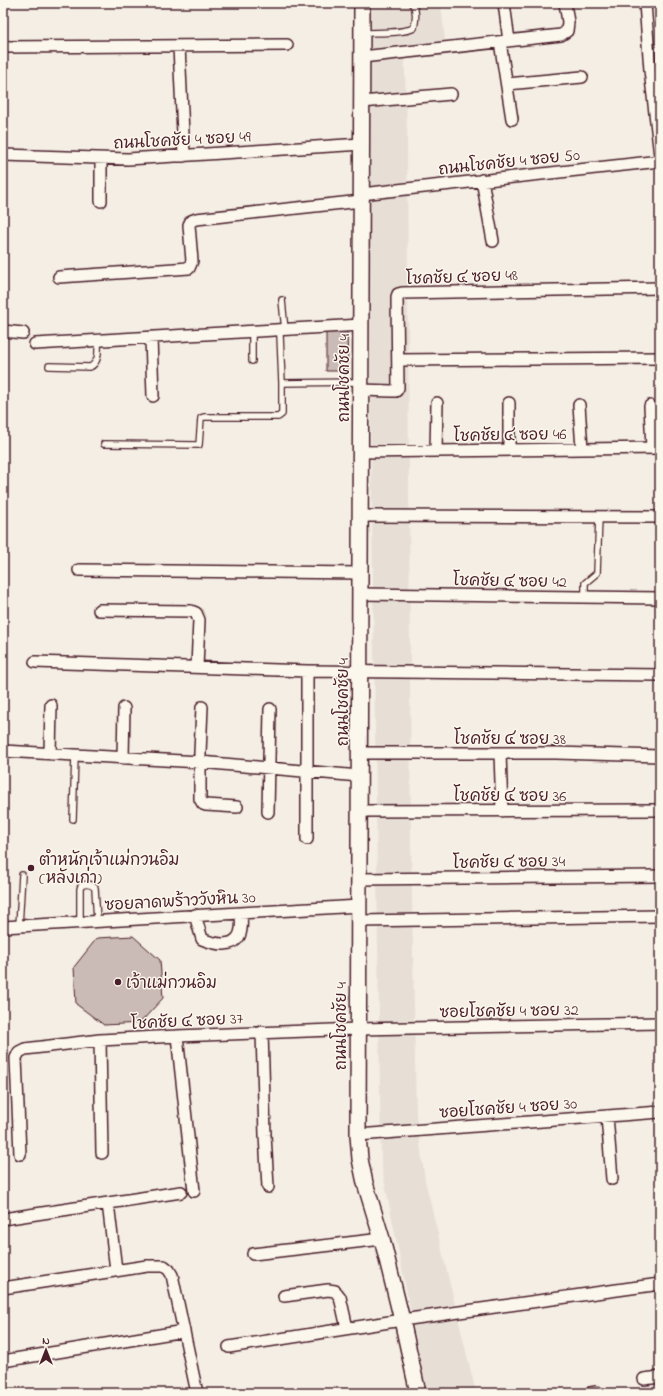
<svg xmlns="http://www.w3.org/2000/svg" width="663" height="1396" font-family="'Indie Flower','Playpen Sans Thai',sans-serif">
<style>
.built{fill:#e7dfd6}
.building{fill:#cabbb6;stroke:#4a1f2b}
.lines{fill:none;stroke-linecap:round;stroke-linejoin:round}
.lane-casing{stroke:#4a1f2b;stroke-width:8}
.street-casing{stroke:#4a1f2b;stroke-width:14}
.secondary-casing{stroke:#4a1f2b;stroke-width:18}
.lane{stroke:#fbf7ec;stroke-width:5.5}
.street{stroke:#fbf7ec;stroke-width:11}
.secondary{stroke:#fbf7ec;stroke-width:15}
.poi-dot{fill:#4a1f2b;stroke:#fbf7ec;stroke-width:1.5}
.labels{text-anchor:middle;stroke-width:3;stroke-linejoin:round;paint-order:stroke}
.street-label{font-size:16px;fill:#4a1f2b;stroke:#fbf7ec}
.poi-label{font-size:16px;fill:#4a1f2b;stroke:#fbf7ec;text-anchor:start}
</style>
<rect width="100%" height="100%" fill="#f4eee4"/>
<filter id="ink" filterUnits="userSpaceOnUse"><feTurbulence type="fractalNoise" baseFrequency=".025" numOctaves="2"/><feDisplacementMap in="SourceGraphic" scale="8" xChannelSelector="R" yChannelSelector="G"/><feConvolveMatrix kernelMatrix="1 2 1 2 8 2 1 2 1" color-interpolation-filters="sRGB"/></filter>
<g filter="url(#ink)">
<path class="built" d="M369 3H441L445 42 404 47 407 128 411 844 416 1115 425 1180 476 1393H427L381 1164 369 294Z"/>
<path class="building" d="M326 329H347L348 371H326Z
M133 936 160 960 163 998 140 1023 104 1025 76 1004 74 967 97 938Z"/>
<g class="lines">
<defs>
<path id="lane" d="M362 33C377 32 401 34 414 28 416 20 417 8 411 3
M282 300 285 330
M252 332V361
M280 335 282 383 360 382
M49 366 90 367C100 362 98 350 98 341
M104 444 199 445 201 418 204 417H278L282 414V383
M585 597V583L597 573 599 517
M73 819 75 756
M80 922V889L81 886C87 883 91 884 95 888L97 921
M19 926 22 875"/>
<path id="street" d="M504 3 509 41
M645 3 650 70 660 156
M500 42 512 119
M179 46 184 156
M3 47 287 45
M362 57 561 35 567 31 568 22 565 3
M507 84 582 77
M362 102 451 94
M3 155 128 159 362 144
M101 159V201
M482 180 493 241
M361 194 660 161
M59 277 189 268 192 261 189 225 191 221 196 219 361 201
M3 331 23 333
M151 338 153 396
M35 344 361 325
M398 360 660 358
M361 390 392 391H396L398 388 397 297 398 294 402 293 660 288
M509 403V450
M579 405 582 449
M650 406 652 448
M436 451 437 403
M360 452 660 448
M360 516 660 517
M79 570 360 573
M360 594 660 598
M99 610 191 611 196 613 199 620 197 667
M35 662 307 671 660 675
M202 707 200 753V799L203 804 206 805 237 807
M3 751 200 762 359 776
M359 753H556L660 756
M500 753 502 811
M50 754 51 705
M123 758 124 708
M359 811 660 810
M268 812 270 709
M307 839V671
M359 879 660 876
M195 915 202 939C216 945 239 949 241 929 242 924 241 918 241 913
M359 921 660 916
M3 927 359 906
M262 1032 265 1135 268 1187
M177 1036 194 1191
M100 1040 102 1153
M607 1116 612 1179
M358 1135 660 1112
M20 1154 16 1058 19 1052 25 1049 100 1040 177 1036 358 1029 660 1023
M108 1203 116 1270
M3 1219 181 1192
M253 1254 382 1239
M3 1288 147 1266H164L169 1270 172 1275 197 1393
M284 1296 328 1290 335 1291 340 1297 347 1328
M229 1347 402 1320 660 1284
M3 1361 184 1331
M644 1379 660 1377
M590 1393 597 1392"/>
<path id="secondary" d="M362 3 358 1135 360 1159 365 1183 382 1239 402 1320 418 1393"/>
</defs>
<use href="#lane" class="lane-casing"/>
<use href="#street" class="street-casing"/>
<use href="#secondary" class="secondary-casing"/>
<use href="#lane" class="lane"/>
<use href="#street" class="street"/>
<use href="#secondary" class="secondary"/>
</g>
</g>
<g class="poi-dot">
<circle cx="31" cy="868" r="4"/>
<circle cx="118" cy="982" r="4"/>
</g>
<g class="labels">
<g class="street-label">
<text transform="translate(182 139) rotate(-3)" y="6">ถนนโชคชัย 4 ซอย 49</text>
<text transform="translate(509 161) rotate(-6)" y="6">ถนนโชคชัย 4 ซอย 50</text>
<text transform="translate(462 276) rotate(-2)" y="6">โชคชัย ๔ ซอย 48</text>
<text transform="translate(343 378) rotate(-90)" y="6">ถนนโชคชัย 4</text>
<text transform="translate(510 434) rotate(-1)" y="6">โชคชัย ๔ ซอย 46</text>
<text transform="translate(510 580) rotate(1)" y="6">โชคชัย ๔ ซอย 42</text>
<text transform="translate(342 702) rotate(-90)" y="6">ถนนโชคชัย 4</text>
<text x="510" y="744">โชคชัย ๔ ซอย 38</text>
<text x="510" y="801">โชคชัย ๔ ซอย 36</text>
<text transform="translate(509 861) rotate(-1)" y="6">โชคชัย ๔ ซอย 34</text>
<text transform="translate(180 900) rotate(-3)" y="6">ซอยลาดพร้าววังหิน 30</text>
<text transform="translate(509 1010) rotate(-1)" y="6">ซอยโชคชัย 4 ซอย 32</text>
<text transform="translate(187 1020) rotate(-3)" y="6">โชคชัย ๔ ซอย 37</text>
<text transform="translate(340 1026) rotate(-90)" y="6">ถนนโชคชัย 4</text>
<text transform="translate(508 1107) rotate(-4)" y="6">ซอยโชคชัย 4 ซอย 30</text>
</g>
<g class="poi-label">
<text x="39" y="865">ตำหนักเจ้าแม่กวนอิม<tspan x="39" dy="18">(หลังเก่า)</tspan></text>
<text x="126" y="988">เจ้าแม่กวนอิม</text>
</g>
</g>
<rect width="663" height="1396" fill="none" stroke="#fbf7ec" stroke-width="16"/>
<rect x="8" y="8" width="647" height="1380" fill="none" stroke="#4a1f2b" stroke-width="1.5" filter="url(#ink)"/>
<g transform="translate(46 1350)" stroke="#fbf7ec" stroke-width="3" paint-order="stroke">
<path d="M0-3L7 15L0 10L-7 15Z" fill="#4a1f2b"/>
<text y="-6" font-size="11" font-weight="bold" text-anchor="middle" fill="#4a1f2b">N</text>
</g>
</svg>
